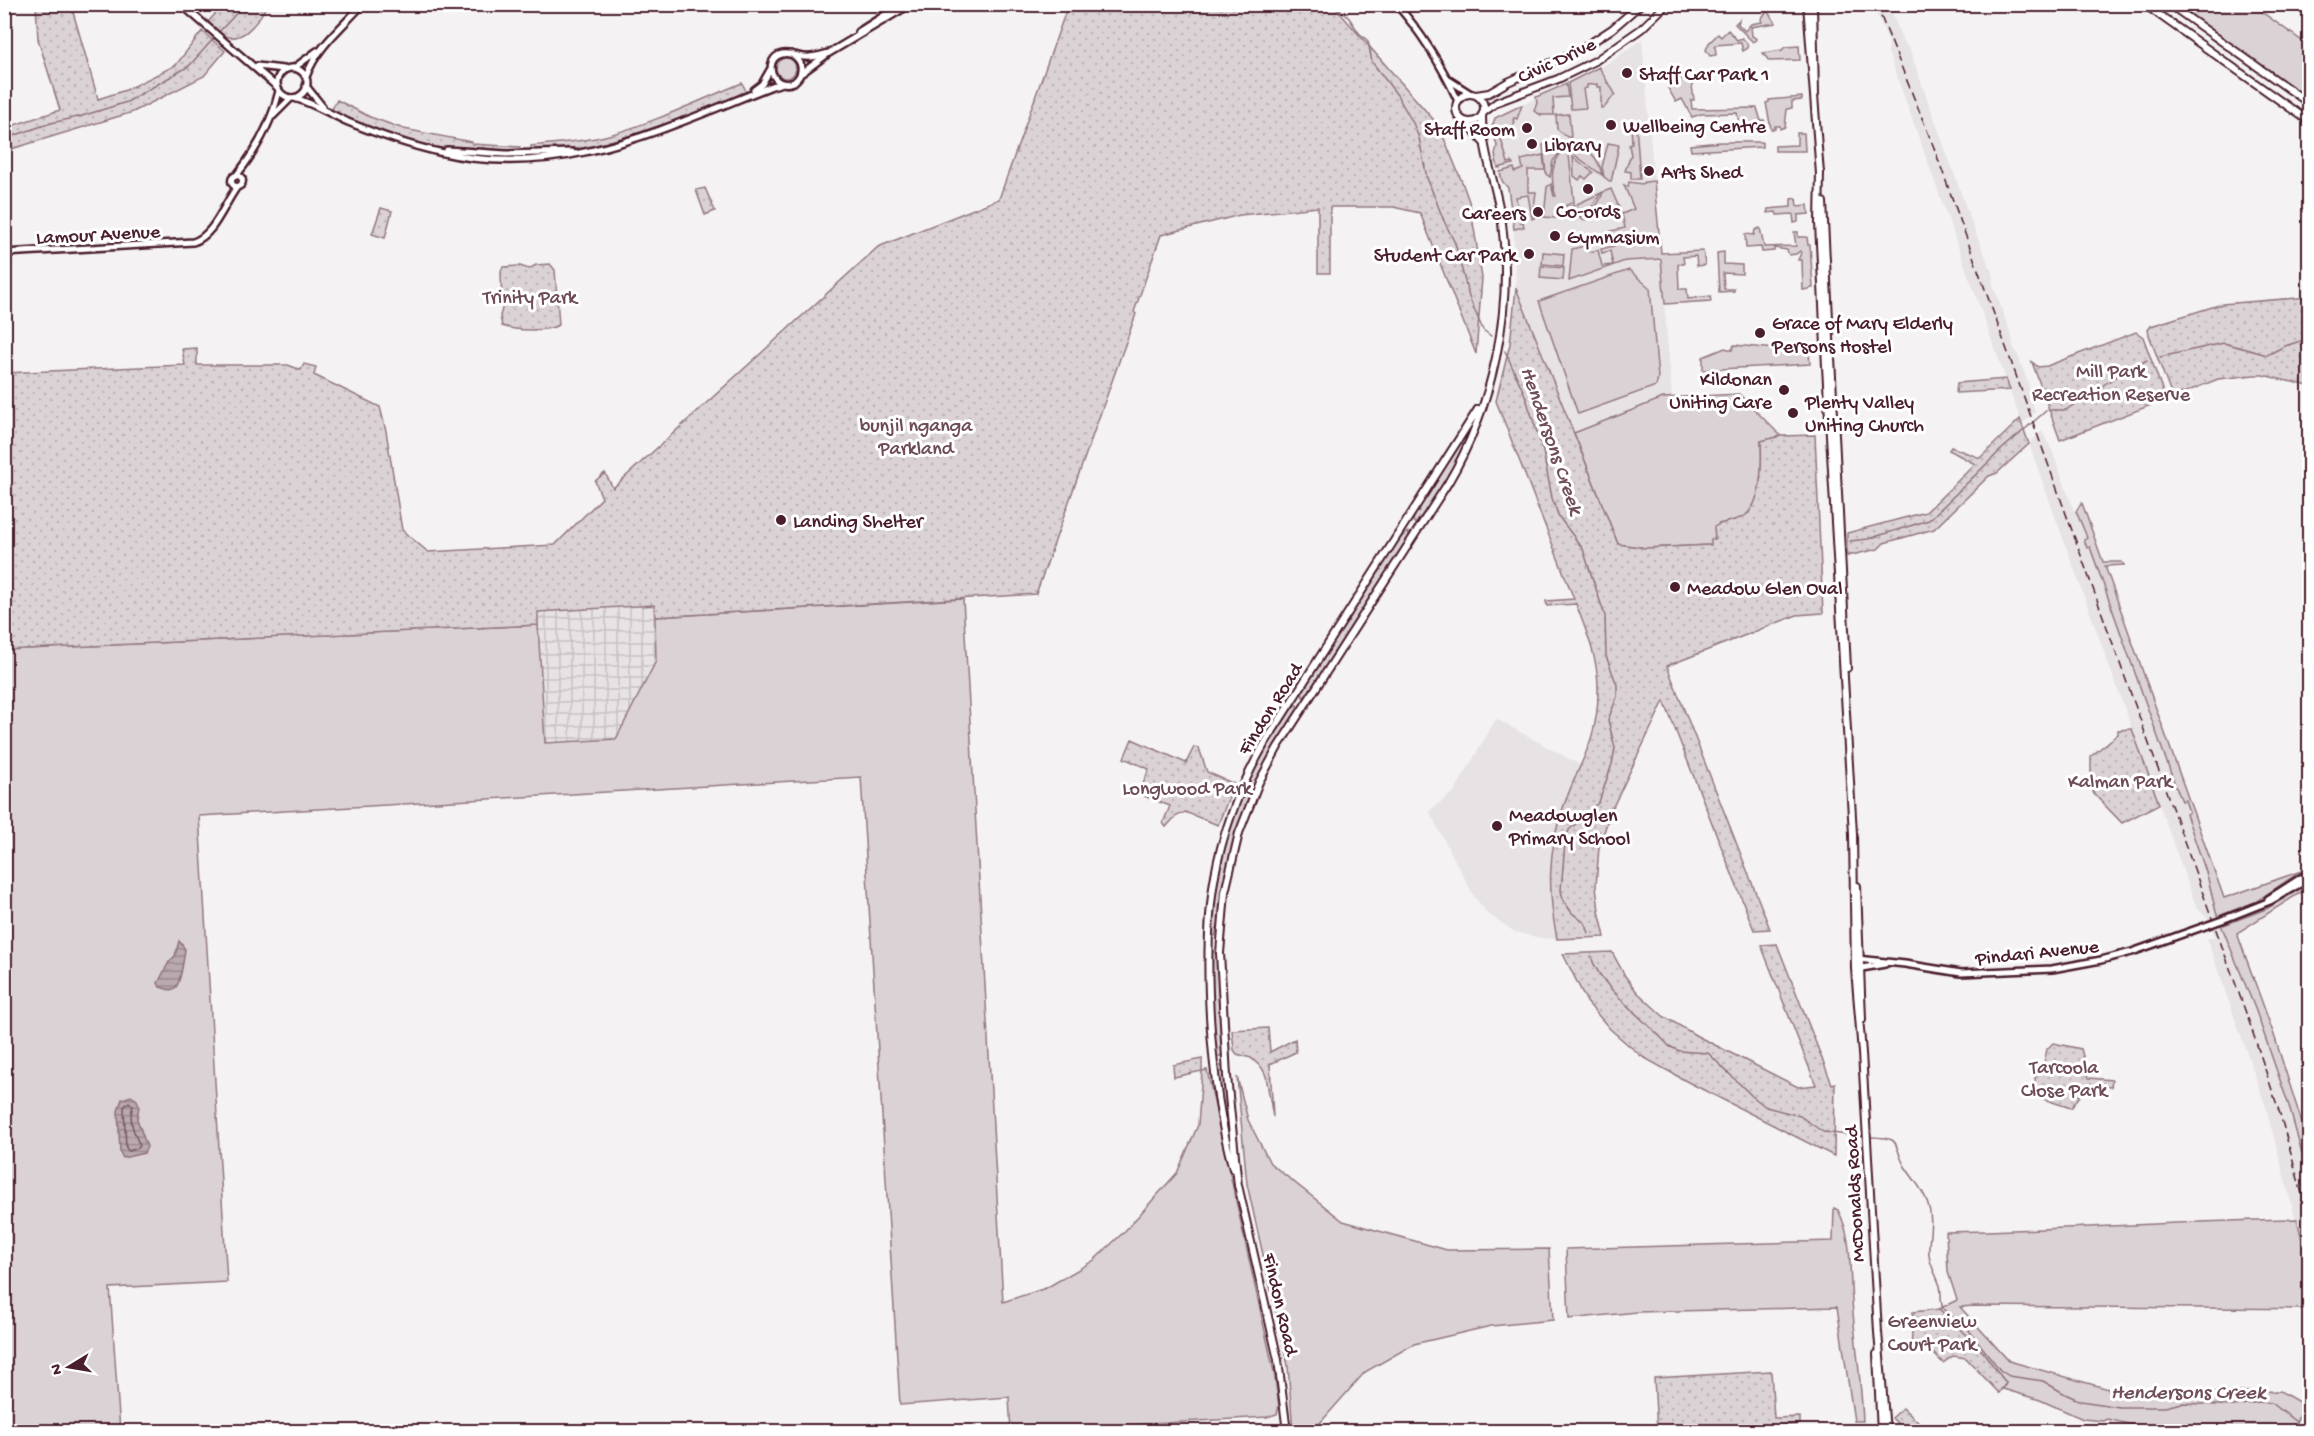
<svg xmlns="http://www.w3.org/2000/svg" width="2314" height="1436" font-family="'Gochi Hand',sans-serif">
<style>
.built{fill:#e7e2e3}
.industrial{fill:url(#industrial-grid)}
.green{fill:#dbd2d5;stroke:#927880;stroke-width:1.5}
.park{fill:url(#park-dots);stroke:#927880;stroke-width:1.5}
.water{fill:url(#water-rules);stroke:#8d727a;stroke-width:1.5}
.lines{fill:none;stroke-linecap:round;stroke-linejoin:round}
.shore{stroke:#77565f;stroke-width:1.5}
.stream{stroke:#8d727a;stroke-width:1.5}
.minor-casing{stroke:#4a1f2b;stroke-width:10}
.major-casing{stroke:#4a1f2b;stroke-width:10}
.minor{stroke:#fff;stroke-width:5}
.major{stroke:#fff;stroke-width:6}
.rail{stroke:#4a1f2b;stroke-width:1.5;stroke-dasharray:9 4.5;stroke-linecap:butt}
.minor-bridge-casing{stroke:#4a1f2b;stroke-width:10;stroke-linecap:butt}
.minor-bridge{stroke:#fff;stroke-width:5}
.poi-dot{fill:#4a1f2b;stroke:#fff;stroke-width:2}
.labels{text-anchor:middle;stroke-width:6;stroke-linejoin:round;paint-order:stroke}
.street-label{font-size:20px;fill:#4a1f2b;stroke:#fff}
.poi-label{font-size:20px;fill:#4a1f2b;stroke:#fff;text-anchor:start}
.park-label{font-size:20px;fill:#6e4c56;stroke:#fff}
.water-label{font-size:21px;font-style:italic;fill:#714f59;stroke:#fff}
</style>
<defs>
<pattern id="industrial-grid" width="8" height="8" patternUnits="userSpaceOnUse" patternTransform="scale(1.5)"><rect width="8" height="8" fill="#e7e2e3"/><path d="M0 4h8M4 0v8" fill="none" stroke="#c8c1c3"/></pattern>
<pattern id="park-dots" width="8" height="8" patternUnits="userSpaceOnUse" patternTransform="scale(1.5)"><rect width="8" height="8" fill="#dbd2d5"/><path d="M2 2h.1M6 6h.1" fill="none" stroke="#bdb4b7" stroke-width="1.8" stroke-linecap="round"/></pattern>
<pattern id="water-rules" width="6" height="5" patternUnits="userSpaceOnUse" patternTransform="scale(1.5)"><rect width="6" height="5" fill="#baa9ae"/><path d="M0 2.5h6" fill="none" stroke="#99898e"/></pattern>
</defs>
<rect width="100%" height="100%" fill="#f4f2f2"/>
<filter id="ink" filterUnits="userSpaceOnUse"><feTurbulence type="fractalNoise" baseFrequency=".0167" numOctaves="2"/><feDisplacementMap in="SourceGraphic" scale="12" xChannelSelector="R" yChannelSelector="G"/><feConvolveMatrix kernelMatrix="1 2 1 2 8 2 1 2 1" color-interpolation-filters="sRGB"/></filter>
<g filter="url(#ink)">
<path class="built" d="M1873 5H1889L1903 42 1909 48 1972 224 1993 275 1992 282 2012 338 2013 347 2017 353 2029 386V394L2035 412 2022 424 1888 52 1889 42Z
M1642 39 1672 397 1663 398 1574 433 1516 288 1513 216 1508 188 1502 181 1495 155 1497 146 1492 127 1495 118 1588 73 1612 61Z
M2042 431 2053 453 2074 511H2076L2087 537 2084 539 2090 547 2118 620 2152 723 2185 800 2189 812 2187 813 2207 875 2216 912 2256 1011 2289 1106 2308 1168 2309 1179V1269L2265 1104 2207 939 2215 936 2208 919 2196 906 2029 444Z
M1496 719 1582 766 1563 807 1553 843 1550 882 1557 939 1541 938 1515 932 1488 914 1474 896 1430 813V810L1454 792Z"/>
<path class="industrial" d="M654 605 656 661 616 740 544 744 537 612Z"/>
<path class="green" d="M2176 5H2252L2309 46V99Z
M1767 11 1776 23 1751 27 1752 36 1757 39 1753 42 1735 24 1739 20 1738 24 1745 31 1751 24 1762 22 1761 19Z
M1728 30 1737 40 1742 38 1747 43 1748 48 1743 51 1741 43 1715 45 1716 55 1710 56 1706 50 1709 43 1718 34 1721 37Z
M1799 46 1800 60 1769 61 1763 53 1782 50 1785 47Z
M776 68a10 10 0 1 1 20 0a10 10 0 1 1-20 0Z
M1599 67 1607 81V83H1609L1615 94 1604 108H1601V87H1597V84L1587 85V88L1583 89 1586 108 1571 109 1568 83Z
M1691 78 1694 100H1691L1692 109 1757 108 1761 121 1764 120 1765 123 1753 126V123H1747L1744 126H1740L1737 113 1701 114 1692 117 1682 99 1676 102 1668 88 1667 80Z
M1566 84 1568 97 1553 98 1554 115H1541L1534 111 1537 103 1536 97Z
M1802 97V100L1792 101V108L1787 109 1785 127 1780 129V126H1775V129H1771L1766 103 1769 102V100Z
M1522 105 1517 119 1514 118 1513 120 1515 122 1510 131 1504 133 1505 138 1501 139 1508 163 1512 162 1513 164 1498 168 1495 155 1497 146 1492 127 1495 118Z
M1569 114 1571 137H1567L1557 129 1556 115Z
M1631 124H1636L1640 179H1631V172L1625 171 1631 155 1629 145 1632 144Z
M1797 133H1804L1805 151H1775V146L1797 145Z
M1551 141 1562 149 1553 161 1550 177 1546 174 1543 145Z
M1721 142H1762V147L1691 151 1690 145Z
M1608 143 1619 145 1611 182 1604 177 1602 167Z
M1571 146C1589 145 1599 159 1602 175L1572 153Z
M1563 151 1569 155 1574 202 1565 206 1566 209 1574 205 1576 220 1544 217 1547 187 1551 184 1554 196H1556C1550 180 1551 163 1563 151Z
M1543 155 1545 170H1528V192H1536L1533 215 1536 217 1532 219 1528 195 1516 197 1520 222H1523L1524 227 1514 229 1508 188 1502 181 1500 172 1514 168 1515 172 1523 169 1521 160Z
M1573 157 1593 172 1586 179 1582 176 1579 180 1574 176Z
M1654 181 1661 253 1703 251 1705 265 1697 266 1696 256 1683 257 1684 264H1678L1679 289H1687L1688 299 1710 296 1711 301 1665 304 1661 259 1625 261 1569 281 1572 249 1584 246 1583 237 1595 235 1587 238 1590 252 1598 250 1602 266 1613 265 1610 251 1602 253 1601 249 1614 246 1611 231 1625 228 1622 214 1634 209 1624 185 1628 187 1629 182 1642 184 1645 182Z
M1611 189 1621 212 1584 220 1579 217C1591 213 1599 206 1603 192Z
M1601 193 1590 210 1578 214 1577 204Z
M1796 198 1797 206 1808 205 1809 214 1798 215V222L1794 223 1793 214 1777 215 1776 212 1767 213 1768 209 1791 207V199Z
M1760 228 1764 247 1796 246 1794 232H1798V237H1807L1808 245H1810L1813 288 1803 290 1802 260H1798L1801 253 1800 251 1796 254 1789 255 1787 250 1774 248V251L1762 252 1761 247 1746 248 1745 234 1754 235 1755 230Z
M1543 252 1564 254 1563 266 1542 264Z
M1724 252V264L1742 265V274L1723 273 1724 289H1734V291L1719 292 1717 253Z
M1541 266 1564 268 1563 280 1540 278Z
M1629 270 1650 288 1658 378 1656 386 1578 414 1539 301Z
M1734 345 1809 352 1810 364 1703 370V357L1725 348 1732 350Z
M1739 394 1781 436 1761 441C1762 461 1763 501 1746 515 1739 520 1726 522 1718 524L1712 545 1646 548 1618 544 1574 433 1663 398Z
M1464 443 1466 446 1439 494 1415 524 1413 521 1416 511 1457 445Z
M2082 503 2103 562H2122L2124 565 2105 566 2224 898 2301 871 2255 902 2221 915 2224 925 2266 909 2309 884V887L2237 933 2274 1035 2309 1145V1179L2289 1106 2256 1011 2216 912 2207 875 2186 814 2189 812 2185 800 2182 801 2175 785 2090 547 2087 548 2084 539 2087 537 2076 511Z
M1408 532 1409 535 1407 543 1309 695 1303 697 1302 690 1397 540Z
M963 599 1003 1302 1046 1288 1093 1261 1124 1232 1177 1173 1198 1125 1202 1071 1207 1070 1274 1372 1279 1406 1277 1414 1267 1417 1011 1432 1009 1397 900 1405 861 777 199 816 227 1282 110 1288 120 1431H5L4 650 538 625 545 743 616 739 656 661 655 617Z
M1297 705 1298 712 1252 795 1218 925 1215 936 1210 939 1209 924 1221 849 1243 788 1274 732 1293 706Z
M1211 948 1217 955 1223 1054 1218 1057 1215 1055 1208 949Z
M1219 1065 1225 1069 1232 1156 1222 1116 1217 1067Z
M1237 1077 1248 1120 1270 1163 1343 1221 1447 1250 1549 1249 1553 1320 1491 1326 1414 1344 1365 1372 1313 1431H1293L1288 1366 1247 1184Z
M1834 1208 1838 1210C1853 1238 1849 1270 1852 1301 1855 1341 1861 1380 1863 1421H1854L1837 1307 1637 1312 1569 1319 1566 1249 1833 1241Z
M2297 1219 2309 1269V1309L1975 1306 1960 1307 2009 1361 2130 1395 2280 1391 2304 1405 2292 1431 2221 1430 2159 1431 2107 1419 2103 1421 2083 1419 2040 1400 2003 1389 2006 1383 1983 1352 1939 1309 1957 1300 1948 1272 1946 1232C2063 1230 2180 1221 2297 1219Z"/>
<path class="park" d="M224 4H267V5C259 20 243 45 222 35 217 32 212 26 208 22Z
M36 5H71L98 99 126 90 176 65 202 31 225 51 204 76 133 112 5 151V128L60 110 38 39Z
M1068 5H1333L1439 126 1462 182 1470 204 1482 278 1476 354 1420 213 1393 207H1330V273H1318V207L1240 215 1161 235 1134 312 1136 314 1036 594 655 617 654 605 538 612V625L5 650V373L185 365 182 349 197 348V365H288L301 370 304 364 316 367 314 375 380 407 386 431 402 530 428 552 555 545 602 498 595 481 605 473 613 488 878 247 999 199Z
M742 83 747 93C702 111 656 133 609 145 583 151 557 152 531 153V146C557 143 583 142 609 135 655 122 698 101 742 83Z
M337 100 370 117 404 129 472 142V144L520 147V153C494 152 466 153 441 148 402 142 366 127 331 111Z
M705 188 715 211 705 215 696 190Z
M381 208 392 211 385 238 372 234Z
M550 264 555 270 559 325C545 332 517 331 502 326L500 316 502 309 501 271 503 267 520 266 529 269 536 265Z
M1516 288 1618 544 1646 548 1711 545V539H1715L1714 527C1723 521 1737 522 1746 515 1763 501 1762 461 1761 441L1781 436 1815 435 1823 613 1797 615 1667 666 1770 929 1754 930 1664 701 1611 811 1599 847 1596 886 1599 911 1605 937 1557 939C1548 894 1547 852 1563 808 1578 764 1598 742 1598 692 1599 661 1587 633 1576 604L1547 606 1546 601 1574 599 1496 401 1510 344Z
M2309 297V386L2263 375H2254L2218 379 2176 396 2171 394 2149 335 2148 330 2151 326 2222 304Z
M2136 332 2143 337 2163 392 2159 402 2060 440 2032 362 2038 367 2047 366Z
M2006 379 2010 390 1956 393 1957 383Z
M2020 419 2029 444 1997 473 1989 476 1934 529 1884 543 1878 549 1847 556V533L1926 512 1975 464 1949 450 1951 447 1980 458Z
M2132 729 2159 804 2122 823 2094 794 2091 786V756L2118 734V730Z
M1132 739 1186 763 1194 747 1199 748 1207 772 1234 784 1218 825 1185 812 1175 817 1166 827 1163 823 1170 806 1139 794 1149 769 1124 758Z
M1777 944 1832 1084 1835 1083 1834 1156 1688 1082 1641 1056 1610 1029 1587 1002 1563 954 1612 952 1625 976 1637 992 1663 1016 1697 1036 1798 1087 1816 1085 1761 945Z
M1268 1028 1270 1052 1295 1039 1296 1052 1270 1064 1273 1117 1266 1076 1262 1068 1251 1058 1237 1054 1234 1050 1232 1030Z
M2053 1043 2081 1049 2089 1078 2112 1080 2111 1087 2088 1085 2071 1108 2034 1096 2036 1067 2043 1068 2047 1049Z
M1202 1059V1071L1174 1077 1173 1065Z
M1939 1309 1983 1352 2006 1383 1999 1393 1966 1358 1953 1356 1943 1363 1932 1352 1911 1351 1913 1312Z
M1771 1371 1774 1418 1800 1417V1424L1775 1426V1431H1657L1654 1378Z
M1903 1408 1927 1431H1905L1892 1418Z"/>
<path class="water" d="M179 941 185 949C184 957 180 985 175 988 170 992 165 988 160 987L158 983 169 962 175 956Z
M131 1096 137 1100 139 1106 137 1119 147 1147 144 1153 123 1158 120 1152 118 1111 122 1099Z"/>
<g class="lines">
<path class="shore" d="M129 1102 133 1106C128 1120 134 1133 140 1146L138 1148 129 1151 126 1148 124 1107Z"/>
<path class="stream" d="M1328 4 1337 7 1349 18 1359 33 1368 41 1372 62 1397 95 1413 123 1419 138 1427 178 1444 221 1455 243 1469 297 1483 330 1491 336
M218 33 245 4
M4 139 51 123 82 116 127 102 189 66 215 37
M1505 351 1525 395 1543 451 1552 498 1559 517 1583 549 1592 577 1605 616 1606 656 1617 685V697L1608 720 1615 748 1612 764 1599 802 1569 830 1565 843 1561 890 1563 900 1572 913 1585 923 1589 933
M2160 357 2224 343 2267 355 2285 346 2310 338
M1850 541 1868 539 1929 520 2001 450 2047 410H2066L2123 372 2147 360
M1591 956C1599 987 1647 1021 1669 1046L1679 1051 1708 1053 1752 1096 1766 1107 1800 1116 1823 1132 1866 1137
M1871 1137C1903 1138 1892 1142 1904 1165 1912 1178 1924 1190 1928 1204 1934 1221 1928 1238 1929 1255 1930 1266 1937 1276 1940 1286 1942 1294 1940 1301 1943 1309L1968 1329 2000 1370 2009 1376 2043 1381 2065 1394 2081 1401 2119 1407H2165L2182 1403 2234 1406 2259 1402 2272 1403 2296 1422
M2307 1429 2310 1430"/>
<defs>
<path id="minor" d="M181 4 277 87
M1396 4C1422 33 1442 66 1458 101
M858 32 902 4
M791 54C803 60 805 73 794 82 772 91 762 59 782 54 790 52 798 57 805 57 813 58 821 55 829 53
M257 66 283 69
M277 83a15 15 0 1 1 30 0a15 15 0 1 1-30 0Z
M294 68 317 51
M802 73 829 53 911 4
M306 77C316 48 342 27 363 4
M1449 80 1471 94
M306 86 322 106
M754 90 762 84 770 70
M294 98C313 103 330 114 348 122 377 134 408 145 439 152 560 181 662 129 772 86L783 83
M273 116 291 98
M447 150 506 154 572 152
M231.5 181a5.5 5.5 0 1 1 11 0a5.5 5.5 0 1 1-11 0Z
M236 176C256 151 272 122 279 91
M4 253 193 242C214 236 224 204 237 187
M2268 899 2310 872
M2222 920 2270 901 2310 878
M1857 959 1905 964 1961 973 2052 969 2101 960 2132 952 2208 925
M1856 969 1885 964"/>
<path id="major" d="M1807 4 1820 174
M1813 4 1815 94
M2144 4 2310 122
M2169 4 2310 104
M1456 108a14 14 0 1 1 28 0a14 14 0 1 1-28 0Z
M1476 95 1489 93 1508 82 1580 50 1612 29 1641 4
M1483 113 1497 102 1558 79 1595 61 1641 29 1667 4
M1467 122 1483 142
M1820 171 1819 223 1826 366 1853 834 1855 969 1862 1053 1878 1332 1886 1432
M1823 202 1847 668
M1857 886 1862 1020
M1233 1169C1219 1119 1213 1068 1210 1016 1204 910 1211 837 1265 743L1478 409
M1238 1185 1278 1360 1287 1432
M1238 1186 1227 1076 1220 953 1225 892 1239 833 1259 782 1278 747 1448 483C1493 407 1513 311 1502 223 1497 187 1482 152 1482 116
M1877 1354 1881 1432"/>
</defs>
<use href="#minor" class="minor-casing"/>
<use href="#major" class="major-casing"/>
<use href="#minor" class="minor"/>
<use href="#major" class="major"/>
<path class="rail" d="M1876 4 1933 145 2250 1024 2280 1114 2310 1223"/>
<defs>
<path id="minor-bridge" d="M2208 925 2222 920"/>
</defs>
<use href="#minor-bridge" class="minor-bridge-casing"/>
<use href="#minor-bridge" class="minor-bridge"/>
</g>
</g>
<g class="poi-dot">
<circle cx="1627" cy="73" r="6"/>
<circle cx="1611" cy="125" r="6"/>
<circle cx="1527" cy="128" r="6"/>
<circle cx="1532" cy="144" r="6"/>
<circle cx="1649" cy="171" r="6"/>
<circle cx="1588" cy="189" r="6"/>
<circle cx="1538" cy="212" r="6"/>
<circle cx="1555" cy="236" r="6"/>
<circle cx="1529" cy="254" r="6"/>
<circle cx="1760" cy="333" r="6"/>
<circle cx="1784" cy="390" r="6"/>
<circle cx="1793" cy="413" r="6"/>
<circle cx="781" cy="520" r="6"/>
<circle cx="1675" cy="587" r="6"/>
<circle cx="1497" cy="826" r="6"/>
</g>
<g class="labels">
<g class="street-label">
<text transform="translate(1556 59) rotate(-25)" y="7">Civic Drive</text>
<text transform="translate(98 233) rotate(-3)" y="7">Lamour Avenue</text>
<text transform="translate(1269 708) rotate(-58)" y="7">Findon Road</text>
<text transform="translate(2037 951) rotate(-6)" y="7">Pindari Avenue</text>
<text transform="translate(1853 1194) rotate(-93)" y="7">McDonalds Road</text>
<text transform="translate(1282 1304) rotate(77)" y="7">Findon Road</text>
</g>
<g class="poi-label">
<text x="1639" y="80">Staff Car Park 1</text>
<text x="1623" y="132">Wellbeing Centre</text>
<text x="1515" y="135" text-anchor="end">Staff Room</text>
<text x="1544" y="151">Library</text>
<text x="1661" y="178">Arts Shed</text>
<text x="1588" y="217" text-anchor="middle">Co-ords</text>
<text x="1526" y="219" text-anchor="end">Careers</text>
<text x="1567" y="243">Gymnasium</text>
<text x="1517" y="261" text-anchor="end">Student Car Park</text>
<text x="1772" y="329">Grace of Mary Elderly<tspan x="1772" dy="23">Persons Hostel</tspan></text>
<text x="1772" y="385" text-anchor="end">Kildonan<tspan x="1772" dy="23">Uniting Care</tspan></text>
<text x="1805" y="408">Plenty Valley<tspan x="1805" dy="23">Uniting Church</tspan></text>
<text x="793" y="527">Landing Shelter</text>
<text x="1687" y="594">Meadow Glen Oval</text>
<text x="1509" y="821">Meadowglen<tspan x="1509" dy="23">Primary School</tspan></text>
</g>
<g class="park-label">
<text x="530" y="303">Trinity Park</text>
<text x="2111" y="377">Mill Park<tspan x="2111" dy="23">Recreation Reserve</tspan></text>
<text x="916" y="431">bunjil nganga<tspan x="916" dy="23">Parkland</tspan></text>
<text x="2120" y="787">Kalman Park</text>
<text x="1187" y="794">Longwood Park</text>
<text x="2064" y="1073">Tarcoola<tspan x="2064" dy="23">Close Park</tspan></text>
<text x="1932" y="1327">Greenview<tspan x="1932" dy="23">Court Park</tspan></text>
</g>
<g class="water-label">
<text transform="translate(1553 440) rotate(71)" y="7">Hendersons Creek</text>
<text x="2188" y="1398">Hendersons Creek</text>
</g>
</g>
<rect width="2314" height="1436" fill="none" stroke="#fff" stroke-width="24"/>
<rect x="12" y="12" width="2290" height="1412" fill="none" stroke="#4a1f2b" stroke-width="2" filter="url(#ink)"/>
<g transform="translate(69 1367) rotate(259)" stroke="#ffffff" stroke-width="4.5" paint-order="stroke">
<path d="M0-4.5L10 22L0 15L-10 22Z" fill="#4a1f2b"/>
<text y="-9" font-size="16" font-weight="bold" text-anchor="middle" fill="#4a1f2b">N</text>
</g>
</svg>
